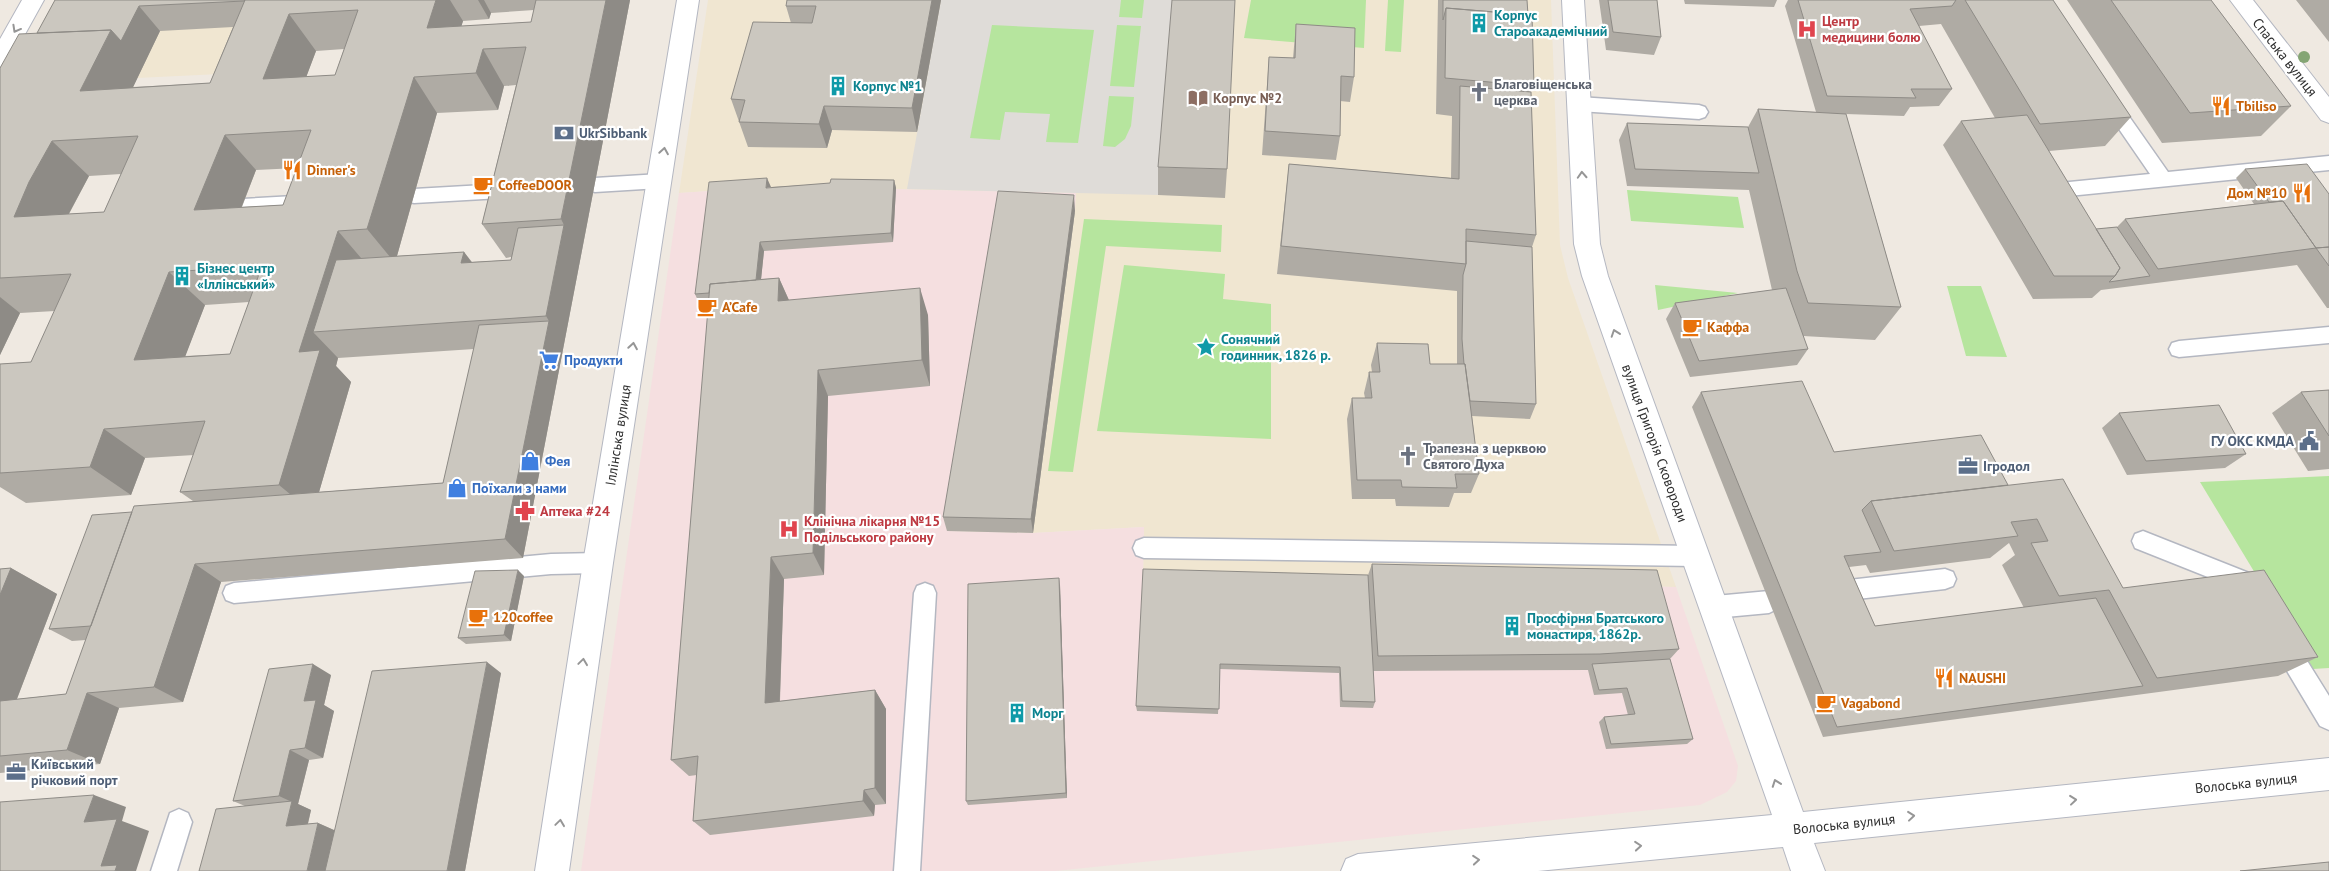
<svg xmlns="http://www.w3.org/2000/svg" width="2329" height="871" font-family="'PT Sans',sans-serif">
<style>
.education{fill:#f0e6d1}
.medical{fill:#f5dfe0}
.green{fill:#b6e59e}
.plaza{fill:#dfdcd8;fill-rule:evenodd}
.lines{fill:none;stroke-linecap:round;stroke-linejoin:round}
.lane-casing{stroke:#b4b7c1;stroke-width:3}
.street-casing{stroke:#b4b7c1;stroke-width:2}
.lane{fill:#fff;fill-rule:evenodd}
.street{fill:#fff;fill-rule:evenodd}
.tree{fill:#84a574}
.wall{fill:#afaba4;fill-rule:evenodd}
.shaded-wall{fill:#8e8b86}
.building{fill:#cbc7bf;stroke:#8e8b86;fill-rule:evenodd}
.oneway{stroke:#969696}
.labels{text-anchor:middle;stroke-width:4.5;stroke-linejoin:round;paint-order:stroke}
.culture-label{font-size:14px;font-weight:bold;fill:#0d838f;stroke:#fff;text-anchor:start}
.health-label{font-size:14px;font-weight:bold;fill:#be3a42;stroke:#fff;text-anchor:start}
.street-label{font-size:14px;fill:#2e2e2e;stroke:#fff}
.worship-label{font-size:14px;font-weight:bold;fill:#5b616d;stroke:#fff;text-anchor:start}
.education-label{font-size:14px;font-weight:bold;fill:#785e54;stroke:#fff;text-anchor:start}
.food-label{font-size:14px;font-weight:bold;fill:#c56008;stroke:#fff;text-anchor:start}
.service-label{font-size:14px;font-weight:bold;fill:#4e5e75;stroke:#fff;text-anchor:start}
.shop-label{font-size:14px;font-weight:bold;fill:#366cbe;stroke:#fff;text-anchor:start}
</style>
<rect width="100%" height="100%" fill="#efe9e1"/>
<path class="education" d="M56 0H287L259 72 137 78 143 66Z
M708 0H1551L1560 245 1568 278 1676 587 1143 575 1144 527 1033 533 947 531 1076 193 834 188 770 197V187L679 193Z"/>
<path class="medical" d="M771 187 770 196 834 188 1076 193 1075 211 947 531 1033 533 1144 527 1143 575 1676 587 1738 766 1736 781 1727 792 1700 805 1055 871H581L679 193Z"/>
<path class="green" d="M962 0H1166L1148 186 930 179Z
M1251 0H1366L1364 48 1244 38Z
M1388 0H1404L1401 52 1385 51Z
M1627 190 1738 197 1744 228 1631 221Z
M1084 219 1222 225 1221 252 1106 246 1073 472 1048 471Z
M1124 265 1225 274 1223 299 1271 304V439L1097 431Z
M1655 285 1738 293 1658 310Z
M1947 286H1981L2007 357 1966 356Z
M2329 476V668L2313 669 2200 482Z"/>
<path class="plaza" d="M941 0H1121L1119 17 1142 18 1144 0H1174L1158 195 907 189ZM992 25 1094 30 1078 143 1046 142 1050 114 1005 112 1000 140 970 138ZM1117 25 1141 26 1134 87 1110 86ZM1109 96 1134 97 1131 126 1125 139 1115 147 1103 146Z"/>
<g class="lines">
<defs>
<path id="lane" d="M2108 94 2114 95 2168 172 2329 156V170L2049 198 2042 196 2040 191 2042 186 2049 184 2150 174 2099 100 2102 95Z
M1579 97 1699 105 1705 107 1708 112 1705 117 1699 119 1579 111 1573 109 1570 104 1573 99Z
M660 174 667 176 669 181 667 186 660 188 595 192 588 190 586 185 588 180 595 178Z
M518 183 525 185 527 190 525 195 518 197 414 203 407 201 405 196 407 191 414 189Z
M312 195 319 197 321 202 319 207 312 209 243 213 236 211 234 206 236 201 243 199Z
M2329 327V343L2179 357 2172 355 2169 349 2172 343 2179 341Z
M2143 531 2254 575 2261 590 2258 597 2250 600 2242 597 2238 589 2135 548 2132 541 2135 534Z
M1144 538 1695 546 1703 549 1706 556 1703 563 1695 566 1144 558 1136 555 1133 548 1136 541Z
M598 553 606 556 609 563 606 570 598 573 551 574 234 603 226 600 223 593 226 586 234 583 551 554Z
M1945 569 1953 572 1956 579 1953 586 1945 589 1840 601 1832 598 1829 591 1832 584 1840 581Z
M925 583 933 586 936 593 920 871H894L914 593 917 586Z
M1769 591 1777 595 1780 602 1777 609 1769 613 1715 618 1707 615 1704 607 1707 599 1715 596Z
M2283 632 2291 635 2329 696V730L2320 726 2275 651 2271 643 2275 635Z
M179 809 188 813 192 822 177 871H151L170 813Z"/>
<path id="street" d="M22 0H44L8 65 0 67V39Z
M677 0H699L613 563 569 871H535L583 563Z
M1562 0H1584L1600 244 1608 276 1803 812 2329 758V790L1814 843 1825 871H1791L1783 847 1538 871H1341L1346 859 1358 854 1772 815 1582 276 1574 244Z
M2230 0H2253L2329 97V123L2321 120Z"/>
</defs>
<use href="#lane" class="lane-casing"/>
<use href="#street" class="street-casing"/>
<use href="#lane" class="lane"/>
<use href="#street" class="street"/>
</g>
<circle class="tree" cx="2304" cy="57" r="6"/>
<path class="wall" d="M55 0H630L523 558 221 582 183 702 119 708 100 764 0 773V569L11 568 57 594 17 699 66 694 86 640 72 641 49 629 132 512 193 501 180 492 194 455 145 458 131 495 26 503 0 487V364L31 362 55 311 20 313 0 355V68L37 33ZM534 10 531 22 461 26 463 21 489 19 491 13ZM233 27 210 83 133 87 160 31ZM344 49 335 75 306 77 316 51ZM516 85 482 224 506 258 511 257V260L472 262 464 252 397 256 437 113 498 110 504 86ZM297 168 283 205 242 207 256 170ZM121 174 104 212 69 214 89 176ZM249 302 230 354 185 356 205 305ZM474 349 443 483 319 492 351 382 336 366 338 358Z
M941 0 917 132 832 130 827 148 748 147 731 99 791 23 786 6Z
M1438 0H1527L1528 15 1534 86 1531 92 1536 235 1532 247 1536 404 1530 419 1472 416 1479 474 1471 493H1454L1449 507 1396 506 1395 499H1352L1347 419 1352 398H1365L1364 393 1369 372H1372L1371 365 1377 343 1430 364H1457V291L1277 274 1289 164 1451 178 1452 116 1436 114Z
M1599 0H1657L1661 37 1654 55 1606 50Z
M1684 0H1777L1774 7 1685 4Z
M1788 0H2053L2131 117 2105 146 2049 151 2096 229 2117 227 2125 219 2254 204 2236 178 2245 169 2329 194V308H2327L2297 265 2101 290 2092 298 2033 299 1943 145 1961 121 1995 118 1941 24 1919 26 1952 89 1939 106 1910 107 1904 116 1846 114 1901 307 1875 340 1803 336 1808 349 1797 365 1690 377 1666 319 1675 303 1772 290 1749 190 1627 186 1619 140 1627 123 1748 127 1758 109 1816 112 1785 6Z
M2067 0H2211L2291 106 2261 136 2162 143Z
M2296 0H2329V42Z
M1296 24 1354 77 1350 102 1340 101V136L1336 160 1262 155 1269 57 1293 58Z
M1158 167 1227 169 1225 198 1158 195Z
M894 180 896 188 893 242 764 251 761 279 779 278 789 300 928 315 930 386 828 396 824 575 784 579 780 701 875 690 886 709V804L875 805 874 816 710 835 693 821 697 775 689 776 671 760 709 302 699 303 695 294 771 187Z
M1075 211 1033 533 947 531 943 517Z
M2329 390V469L2308 471 2272 413 2301 392Z
M1701 392 1834 452 2008 485 2123 588 2318 657 2278 676 1823 737 1692 407ZM2009 543 2015 555 2002 565 2024 608 1875 626 1849 567 1866 565 1870 573 1990 558Z
M2119 413 2246 454 2225 468 2127 475 2102 428Z
M1372 564 1679 649 1670 659 1693 739 1687 744 1606 749 1599 722 1604 717 1628 715 1622 693 1594 695 1588 670 1373 671 1375 702 1373 708 1340 707 1339 673 1220 669 1218 714 1137 711 1136 706 1368 575Z
M524 576 511 641 466 644 458 638Z
M1060 585 1067 798 968 805 966 801Z
M501 673 465 871 245 806 233 801 331 675 324 705 334 711 323 758 309 760 298 804 311 810 308 824 318 823 334 830Z"/>
<path class="shaded-wall" d="M436 0H450L463 21 450 65 427 28Z
M478 0H484L491 13 489 19Z
M606 0H630L523 558 505 539 549 321 546 316 564 225 561 219Z
M932 0H941L917 132 912 108Z
M139 6 160 31 114 127 80 91 111 30Z
M289 14 316 51 292 115 263 79Z
M483 49 504 86 498 110 476 73Z
M414 77 437 113 395 263 367 229Z
M824 106 832 130 827 148 819 124Z
M225 135 256 170 227 244 194 210Z
M52 141 89 176 67 217H14L29 182Z
M767 178 771 187 766 188Z
M894 180 896 188 893 242 891 233Z
M1074 195 1075 211 1033 533 1031 519Z
M338 231 367 265 313 332 338 358 336 366 351 382 313 513 279 485 299 352Z
M760 242 764 251 759 299 755 290Z
M464 252 484 279 461 263Z
M169 272 205 305 172 391 134 360Z
M779 278 791 305 778 301Z
M920 288 928 315 930 386 922 360Z
M0 297 20 313 0 355Z
M818 370 828 396 824 575 813 553Z
M104 429 145 458 131 495 90 467Z
M771 557 784 579 779 721 765 703Z
M195 564 221 582 183 702 154 687Z
M11 568 57 594 0 743V595Z
M518 570 524 576 511 641 504 635Z
M1059 578 1060 585 1067 798 1066 793Z
M487 662 501 673 465 871H447Z
M313 664 331 675 324 705 334 711 323 758 305 748 304 701Z
M875 690 886 709V804L875 788Z
M87 693 119 708 100 764 67 750Z
M290 750 309 760 298 804 311 810 305 835 286 826 292 802 279 796Z
M864 790 875 805 874 816 863 801Z
M94 795 126 807 122 821 149 831 136 871H115L101 866 84 822Z
M318 823 336 831 328 871H307Z"/>
<path class="building" d="M55 0H245L244 1 139 6 121 41 111 30 37 33Z
M245 0H436L427 28 531 22 536 0H606L561 219 482 224 526 47 483 49 476 73 414 77 367 229 338 231 299 352 320 350 279 485 180 492 205 421 104 429 90 467 0 473V364L31 362 71 274 0 278V68L19 34 111 30 80 91 210 83ZM358 10 335 75 263 79 289 14ZM311 130 283 205 194 210 225 135ZM138 136 104 212 14 217 29 182 52 141ZM262 266 230 354 134 360 169 272Z
M787 0H932L912 108 824 106 819 124 739 122 745 100 731 99 753 22 812 23 816 6H786Z
M1172 0H1235L1227 169 1158 167Z
M1443 0H1527L1528 15 1446 8 1443 20Z
M1608 0H1657L1661 37 1613 32Z
M1798 0H1956L1952 6 1910 9 1952 89H1911L1916 98 1827 96Z
M1965 0H2053L2131 117 2040 124Z
M2111 0H2211L2291 106 2190 113Z
M1446 8 1532 15 1534 86 1445 78Z
M1296 24 1355 28 1354 77 1341 76 1340 136 1265 131 1269 57 1295 58Z
M1460 86 1531 92 1536 235 1466 229V264L1281 246 1289 164 1459 179Z
M1758 109 1846 114 1901 307 1808 303 1797 271Z
M2027 115 2120 268 2115 276H2054L1961 121Z
M1627 123 1748 127 1759 173 1635 169Z
M2307 164 2329 194V247L2316 248 2283 201 2269 202 2245 169Z
M767 178 766 188 830 183 831 179 894 180 891 233 760 242 756 280 710 284 709 293 695 294 709 182Z
M998 191 1074 195 1031 519 943 517Z
M2283 201 2316 248 2158 269 2125 219Z
M564 225 546 316 313 332 336 260 464 252 461 263 511 260 518 228Z
M2117 227 2150 276 2109 282 2115 276 2120 268 2096 229Z
M1466 241 1532 247 1536 404 1470 401 1465 364H1464L1462 339 1463 275 1466 264Z
M2329 247V266L2316 248Z
M779 278 778 301 920 288 922 360 818 370 813 553 771 557 765 703 875 690V788L864 790 863 801 693 821 698 756 671 760 710 284Z
M1786 288 1808 349 1699 361 1675 303Z
M549 321 505 539 195 564 154 687 87 693 67 750 0 756V701L66 694 134 506 443 483 479 325Z
M1377 343 1428 344 1430 364H1465L1479 474H1455L1457 488 1402 487 1401 480H1357L1352 398H1372L1369 372H1380Z
M1802 381 1834 452 1981 435 2008 485 1871 501 1862 510 1881 552 1844 556 1875 626 2096 598 2143 686 1837 727 1701 392Z
M2329 390V436L2301 392Z
M2219 405 2246 454 2146 461 2119 413Z
M2063 479 2123 588 2264 570 2318 657 2157 678 2109 590 2059 596 2031 543 2048 541 2037 519 2011 522 2018 536 1894 551 1871 501Z
M132 512 91 626 49 629 92 515Z
M1372 564 1657 570 1679 649 1600 654 1378 656Z
M11 568 0 595V569Z
M1143 569 1368 575 1375 702 1342 701 1340 667 1220 664 1219 709 1136 706Z
M518 570 504 635 458 638 475 571Z
M1059 578 1066 793 966 801 968 584Z
M1670 659 1693 739 1611 744 1604 717 1635 714 1627 688 1599 690 1592 664Z
M487 662 447 871H325L372 671Z
M313 664 304 701 316 700 305 748 290 750 279 796 233 801 269 669Z
M94 795 84 822 117 819 101 866 117 865 115 871H0V802Z
M292 801 286 826 318 823 307 871H199L216 809Z
M2329 862V871H2240Z"/>
<defs><path id="oneway-chevron" d="M-2-3.5L2.5 0L-2 3.5" fill="none" stroke-width="1.6" stroke-linecap="round" stroke-linejoin="round" transform="scale(1.25)"/></defs>
<g class="oneway">
<use href="#oneway-chevron" transform="translate(16 29) rotate(119)"/>
<use href="#oneway-chevron" transform="translate(664 151) rotate(-81)"/>
<use href="#oneway-chevron" transform="translate(1582 175) rotate(-93)"/>
<use href="#oneway-chevron" transform="translate(1615 333) rotate(-109)"/>
<use href="#oneway-chevron" transform="translate(633 346) rotate(-81)"/>
<use href="#oneway-chevron" transform="translate(583 662) rotate(-82)"/>
<use href="#oneway-chevron" transform="translate(1776 783) rotate(-110)"/>
<use href="#oneway-chevron" transform="translate(2073 800) rotate(-6)"/>
<use href="#oneway-chevron" transform="translate(1911 816) rotate(-6)"/>
<use href="#oneway-chevron" transform="translate(560 823) rotate(-82)"/>
<use href="#oneway-chevron" transform="translate(1638 846) rotate(-5)"/>
<use href="#oneway-chevron" transform="translate(1476 860) rotate(-5)"/>
</g>
<defs>
<symbol id="building-bare" viewBox="-9 -9 18 18"><path d="M-4-6H4V6H1V3H-1V6H-4ZM-2.5-4.3h1.7v1.8h-1.7ZM.8-4.3h1.7v1.8H.8ZM-2.5-1h1.7V.8h-1.7ZM.8-1h1.7V.8H.8Z" fill="#0f9aa8" stroke="#fff" stroke-width="2.5" paint-order="stroke"/></symbol>
<symbol id="hospital-bare" viewBox="-9 -9 18 18"><path d="M-5-5h3v3.5h4V-5h3V5h-3V1.5h-4V5h-3Z" fill="#e0444e" stroke="#fff" stroke-width="2.5" paint-order="stroke"/></symbol>
<symbol id="church-bare" viewBox="-9 -9 18 18"><path d="M-1.2-6h2.4v3.5h3.3v2.4h-3.3V6h-2.4V-.1h-3.3v-2.4h3.3Z" fill="#6b7280" stroke="#fff" stroke-width="2.5" paint-order="stroke"/></symbol>
<symbol id="library-bare" viewBox="-9 -9 18 18"><path d="M-6-4Q-3-5.5-.7-3.5V5Q-3 3-6 4ZM6-4Q3-5.5 .7-3.5V5Q3 3 6 4Z" fill="#8d6e63" stroke="#fff" stroke-width="2.5" paint-order="stroke"/></symbol>
<symbol id="restaurant-bare" viewBox="-9 -9 18 18"><path d="M-5-6h1v4h1v-4h1v4h1v-4h1v5L-1.5 .5V6h-2V.5L-5-1ZM5-6V6H3V1.5H1.5Q1.5-4 5-6Z" fill="#e8710a" stroke="#fff" stroke-width="2.5" paint-order="stroke"/></symbol>
<symbol id="bank-bare" viewBox="-9 -9 18 18"><path d="M-6-4H6V4H-6ZM0-2.3a2.3 2.3 0 1 0 0 4.6a2.3 2.3 0 1 0 0-4.6Z" fill="#5c6f8a" stroke="#fff" stroke-width="2.5" paint-order="stroke"/></symbol>
<symbol id="cafe-bare" viewBox="-9 -9 18 18"><path d="M-5.5-4.5H6V0H3Q3 3.5 0 3.5H-2.5Q-5.5 3.5-5.5 0ZM3-3.2v2h1.7v-2ZM-6 4.5H4V6H-6Z" fill="#e8710a" stroke="#fff" stroke-width="2.5" paint-order="stroke"/></symbol>
<symbol id="sight-bare" viewBox="-9 -9 18 18"><path d="M0-6L1.8-2.2L6-1.7L2.9 1.2L3.7 5.4L0 3.3L-3.7 5.4L-2.9 1.2L-6-1.7L-1.8-2.2Z" fill="#0f9aa8" stroke="#fff" stroke-width="2.5" paint-order="stroke"/></symbol>
<symbol id="supermarket-bare" viewBox="-9 -9 18 18"><path d="M-6-5.5h2.5l.6 2H6L4.5 2H-2.5L-4.4-4H-6ZM-1.5 3.2a1.3 1.3 0 1 0 .1 0ZM3 3.2a1.3 1.3 0 1 0 .1 0Z" fill="#3f7fe0" stroke="#fff" stroke-width="2.5" paint-order="stroke"/></symbol>
<symbol id="civic-bare" viewBox="-9 -9 18 18"><path d="M-.6-6.5H3V-4.5H.6V-3L4-1V1h2V6H-6V1h2V-1L-.6-3ZM-1.2 2.5V6h2.4V2.5Z" fill="#5c6f8a" stroke="#fff" stroke-width="2.5" paint-order="stroke"/></symbol>
<symbol id="shop-bare" viewBox="-9 -9 18 18"><path d="M-5-2.5h2.3a2.7 3.5 0 0 1 5.4 0H5L5.5 6h-11ZM-1.5-2.5h3a1.5 2.3 0 0 0-3 0Z" fill="#3f7fe0" stroke="#fff" stroke-width="2.5" paint-order="stroke"/></symbol>
<symbol id="office-bare" viewBox="-9 -9 18 18"><path d="M-6-3h4V-5.5h4V-3h4V5H-6ZM-1-4.5V-3h2v-1.5ZM-6 0V1H6V0Z" fill="#5c6f8a" stroke="#fff" stroke-width="2.5" paint-order="stroke"/></symbol>
<symbol id="pharmacy-bare" viewBox="-9 -9 18 18"><path d="M-2-6h4v4h4v4h-4v4h-4v-4h-4v-4h4Z" fill="#e0444e" stroke="#fff" stroke-width="2.5" paint-order="stroke"/></symbol>
</defs>
<g fill-rule="evenodd">
<use href="#building-bare" x="1465" y="9" width="28" height="28"/>
<use href="#hospital-bare" x="1793" y="15" width="28" height="28"/>
<use href="#building-bare" x="824" y="72" width="28" height="28"/>
<use href="#church-bare" x="1465" y="78" width="28" height="28"/>
<use href="#library-bare" x="1184" y="84" width="28" height="28"/>
<use href="#restaurant-bare" x="2207" y="92" width="28" height="28"/>
<use href="#bank-bare" x="550" y="119" width="28" height="28"/>
<use href="#restaurant-bare" x="278" y="156" width="28" height="28"/>
<use href="#cafe-bare" x="469" y="171" width="28" height="28"/>
<use href="#restaurant-bare" x="2288" y="179" width="28" height="28"/>
<use href="#building-bare" x="168" y="262" width="28" height="28"/>
<use href="#cafe-bare" x="693" y="293" width="28" height="28"/>
<use href="#cafe-bare" x="1678" y="313" width="28" height="28"/>
<use href="#sight-bare" x="1192" y="333" width="28" height="28"/>
<use href="#supermarket-bare" x="535" y="346" width="28" height="28"/>
<use href="#civic-bare" x="2295" y="427" width="28" height="28"/>
<use href="#church-bare" x="1394" y="442" width="28" height="28"/>
<use href="#shop-bare" x="516" y="447" width="28" height="28"/>
<use href="#office-bare" x="1954" y="452" width="28" height="28"/>
<use href="#shop-bare" x="443" y="474" width="28" height="28"/>
<use href="#pharmacy-bare" x="511" y="497" width="28" height="28"/>
<use href="#hospital-bare" x="775" y="515" width="28" height="28"/>
<use href="#cafe-bare" x="464" y="603" width="28" height="28"/>
<use href="#building-bare" x="1498" y="612" width="28" height="28"/>
<use href="#restaurant-bare" x="1930" y="664" width="28" height="28"/>
<use href="#cafe-bare" x="1812" y="689" width="28" height="28"/>
<use href="#building-bare" x="1003" y="699" width="28" height="28"/>
<use href="#office-bare" x="2" y="758" width="28" height="28"/>
</g>
<g class="labels">
<g class="culture-label">
<text x="1494" y="20">Корпус<tspan x="1494" dy="16">Староакадемічний</tspan></text>
<text x="853" y="91">Корпус №1</text>
<text x="197" y="273">Бізнес центр<tspan x="197" dy="16">«Іллінський»</tspan></text>
<text x="1221" y="344">Сонячний<tspan x="1221" dy="16">годинник, 1826 р.</tspan></text>
<text x="1527" y="623">Просфірня Братського<tspan x="1527" dy="16">монастиря, 1862р.</tspan></text>
<text x="1032" y="718">Морг</text>
</g>
<g class="health-label">
<text x="1822" y="26">Центр<tspan x="1822" dy="16">медицини болю</tspan></text>
<text x="540" y="516">Аптека #24</text>
<text x="804" y="526">Клінічна лікарня №15<tspan x="804" dy="16">Подільського району</tspan></text>
</g>
<g class="street-label">
<text transform="translate(2285 57) rotate(52)" y="5">Спаська вулиця</text>
<text transform="translate(618 435) rotate(-81)" y="5">Іллінська вулиця</text>
<text transform="translate(1655 443) rotate(70)" y="5">вулиця Григорія Сковороди</text>
<text transform="translate(2246 783) rotate(-6)" y="5">Волоська вулиця</text>
<text transform="translate(1844 824) rotate(-6)" y="5">Волоська вулиця</text>
</g>
<g class="worship-label">
<text x="1494" y="89">Благовіщенська<tspan x="1494" dy="16">церква</tspan></text>
<text x="1423" y="453">Трапезна з церквою<tspan x="1423" dy="16">Святого Духа</tspan></text>
</g>
<g class="education-label">
<text x="1213" y="103">Корпус №2</text>
</g>
<g class="food-label">
<text x="2236" y="111">Tbiliso</text>
<text x="307" y="175">Dinner's</text>
<text x="498" y="190">CoffeeDOOR</text>
<text x="2287" y="198" text-anchor="end">Дом №10</text>
<text x="722" y="312">A’Cafe</text>
<text x="1707" y="332">Каффа</text>
<text x="493" y="622">120coffee</text>
<text x="1959" y="683">NAUSHI</text>
<text x="1841" y="708">Vagabond</text>
</g>
<g class="service-label">
<text x="579" y="138">UkrSibbank</text>
<text x="2294" y="446" text-anchor="end">ГУ ОКС КМДА</text>
<text x="1983" y="471">Ігродол</text>
<text x="31" y="769">Київський<tspan x="31" dy="16">річковий порт</tspan></text>
</g>
<g class="shop-label">
<text x="564" y="365">Продукти</text>
<text x="545" y="466">Фея</text>
<text x="472" y="493">Поїхали з нами</text>
</g>
</g>
</svg>
